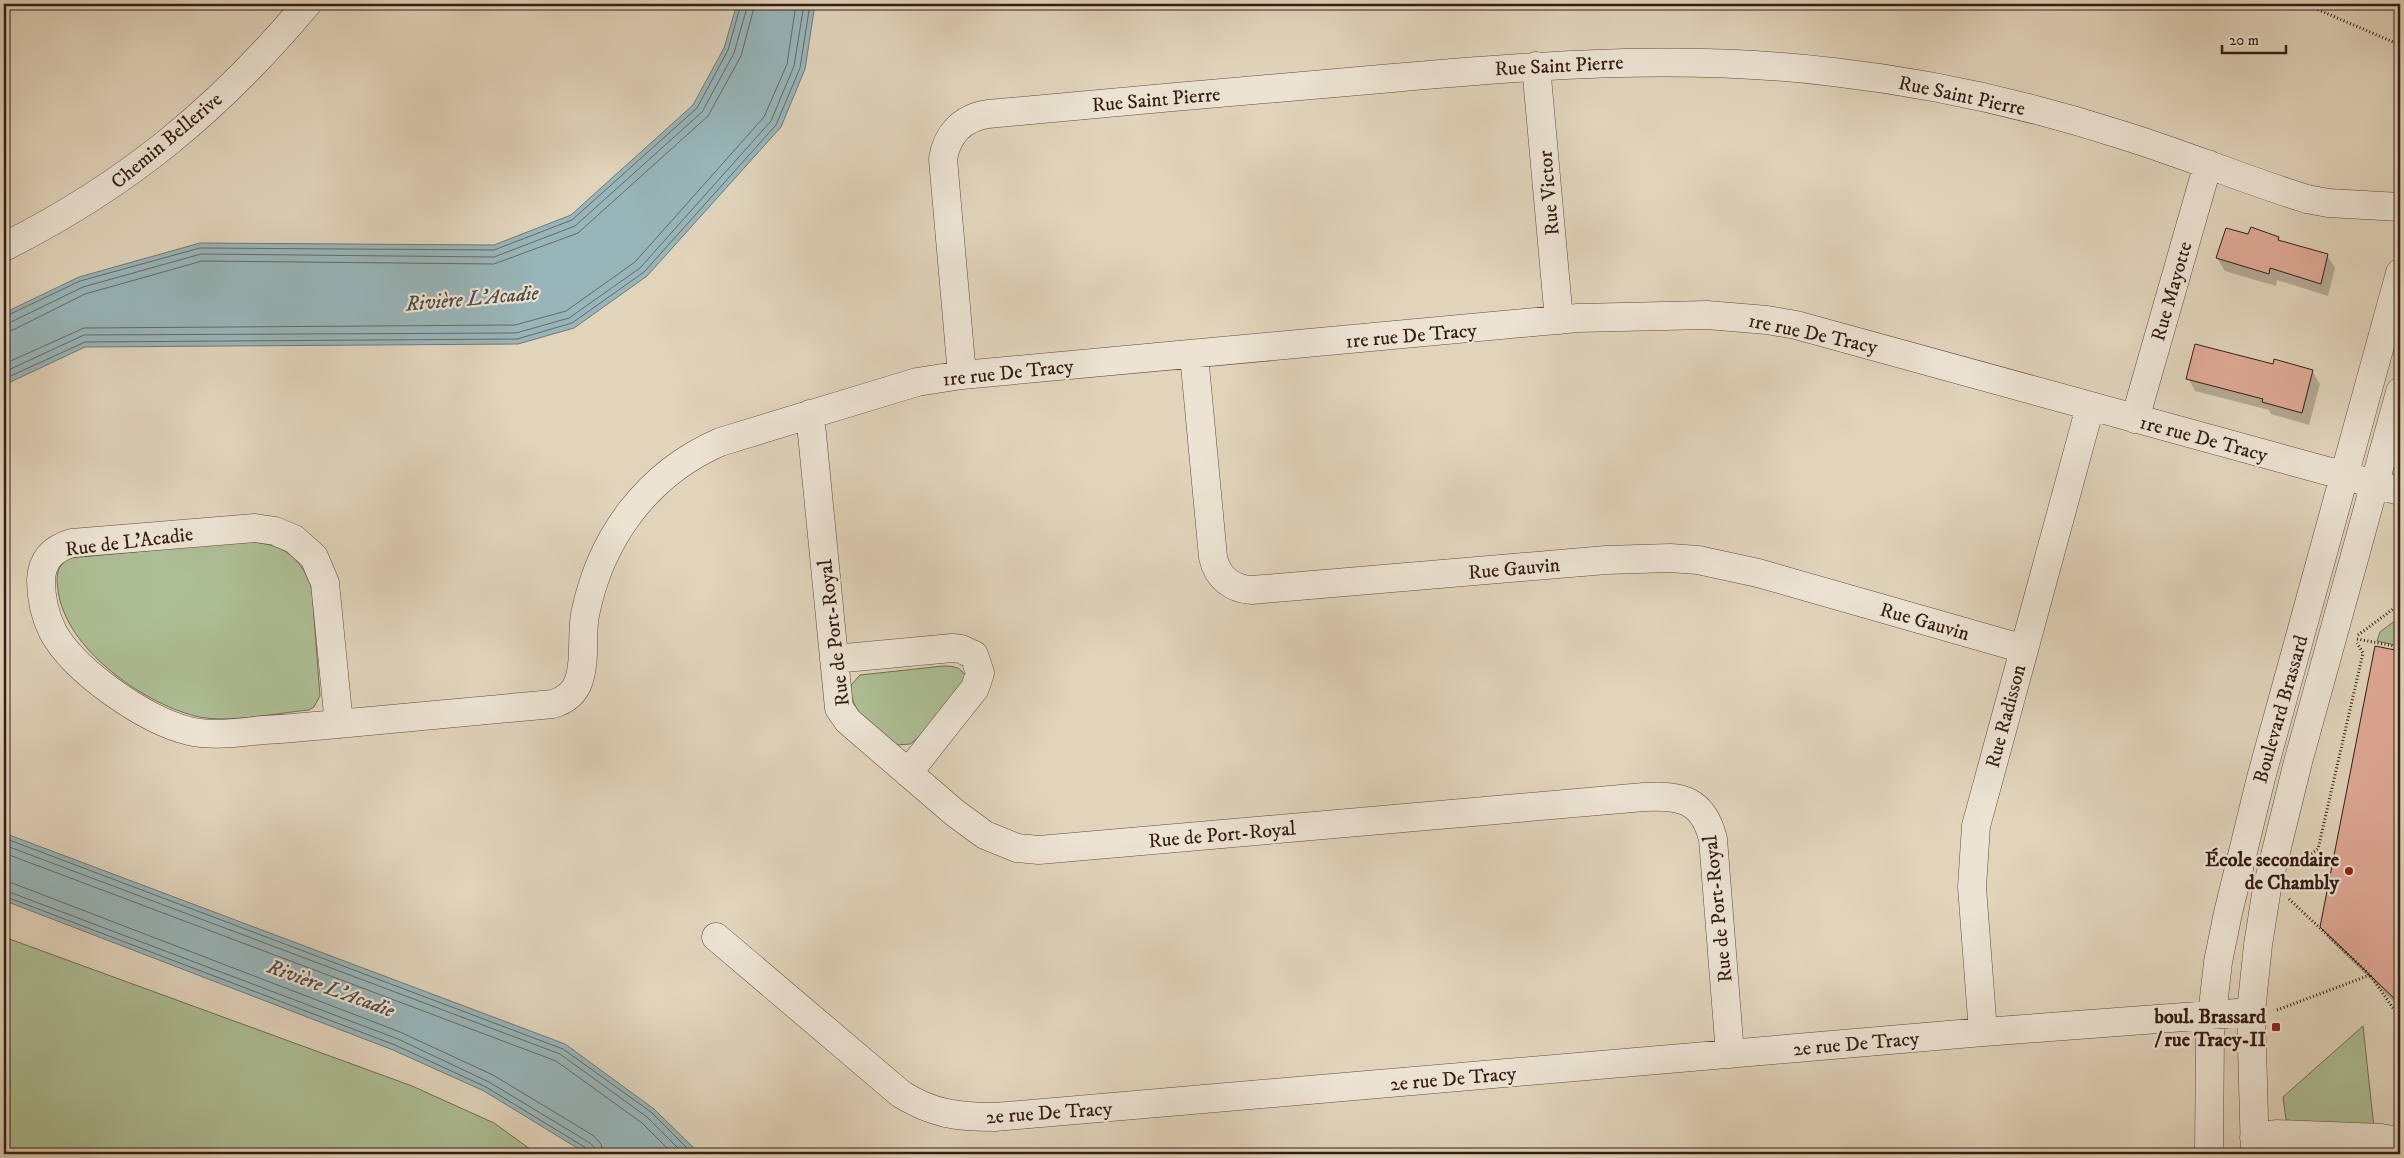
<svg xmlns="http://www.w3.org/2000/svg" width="2404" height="1158" font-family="'IM FELL DW Pica',serif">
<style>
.green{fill:#adbe94;stroke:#716e54}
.water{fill:#98b6ba;stroke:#707978}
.shadow{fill:#0003}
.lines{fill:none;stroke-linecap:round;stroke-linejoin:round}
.shore{stroke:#666a67;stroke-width:1}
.building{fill:#e0aa97;stroke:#351d14}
.minor-casing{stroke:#604b3e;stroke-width:29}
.path{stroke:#351d14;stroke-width:3;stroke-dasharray:1 2.5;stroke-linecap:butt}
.minor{stroke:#ece3d3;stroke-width:28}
.poi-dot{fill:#8f2418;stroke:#ece3d3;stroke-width:2}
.labels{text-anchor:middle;stroke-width:4.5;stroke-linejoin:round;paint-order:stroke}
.street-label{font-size:20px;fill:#351d14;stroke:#ece3d3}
.poi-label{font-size:20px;font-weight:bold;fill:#351d14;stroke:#ece3d3;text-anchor:end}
.water-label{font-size:21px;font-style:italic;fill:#534b46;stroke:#ece3d3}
</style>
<rect width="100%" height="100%" fill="#e1d4bb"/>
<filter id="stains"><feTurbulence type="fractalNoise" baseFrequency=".004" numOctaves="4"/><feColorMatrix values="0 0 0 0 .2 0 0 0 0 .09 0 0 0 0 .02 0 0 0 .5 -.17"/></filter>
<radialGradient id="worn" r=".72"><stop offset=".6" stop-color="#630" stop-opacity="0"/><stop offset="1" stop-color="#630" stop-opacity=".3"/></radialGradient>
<path class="green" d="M240 542C277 541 301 553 312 590L320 696 314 707 309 710C277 713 225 724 195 716 141 702 65 648 58 590 56 576 56 566 70 558Z
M2400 617V646L2377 641 2380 632Z
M943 666C954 666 962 667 966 678L963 685 917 739 910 744 897 745C877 729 849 714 851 685L860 675Z
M4 937 412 1086 494 1123 537 1154H4Z
M2363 1026 2374 1128 2286 1120 2283 1097Z"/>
<path class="water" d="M737 4H815L805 69 781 127 647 276 574 328 518 344 85 347 4 385V313L79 277 200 243 494 245 571 215 693 105 724 48Z
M4 833 565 1044 654 1109 700 1154H587L484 1091 393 1050 8 902 4 900Z"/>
<path class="shadow" d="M2249 236 2278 238 2281 243 2327 255 2335 268 2328 296 2277 280 2276 286 2225 271 2217 258Z
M2274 366 2312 371 2320 384 2309 425 2271 414 2269 410 2195 391 2188 378Z
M2376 648 2400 652V1008L2329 939 2321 926Z"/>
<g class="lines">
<path class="shore" d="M4 317 80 281 200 248 494 250 572 220 697 108 728 50 741 4
M4 324 11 322 83 287 201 254 494 257 575 226 702 112 734 53 748 4
M4 331 13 330 85 294 202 261 494 264 578 233 708 116 741 56 755 4
M4 364 84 328 515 325 566 311 635 262 764 117 787 64 796 4
M4 372 84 335 516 333 569 318 640 268 771 121 794 66 804 4
M4 379 85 342 517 339 572 323 644 272 776 125 800 68 810 4
M4 838 563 1049 651 1112 693 1154
M4 845 560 1054 647 1117 684 1154
M4 853 556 1061 642 1123 673 1154
M4 882 12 883 400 1032 493 1075 594 1136 601 1144 603 1154
M4 890 398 1039 489 1082 590 1143 594 1147 595 1154
M4 896 395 1045 486 1087 586 1148 589 1154"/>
</g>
<path class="building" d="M2251 227 2279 237 2278 240 2328 254 2321 284 2270 268 2269 274 2216 258 2226 228 2248 234Z
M2195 344 2273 364 2274 359 2313 370 2302 413 2262 402 2263 399 2186 379Z
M2375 646 2400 651V1004L2320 927Z"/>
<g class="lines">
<defs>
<path id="minor" d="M1536 66 1559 320
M4 247C127 185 218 110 307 4
M1194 355 1213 557C1217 577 1232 589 1252 590L1606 560 1670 558 1698 560 1758 573 2024 649
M962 375 943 159C947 134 962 118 988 114 1115 102 1243 91 1370 80 1525 66 1678 53 1833 72 1931 83 2029 105 2122 135 2184 154 2245 180 2307 199L2328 203 2400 207
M810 414 839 708 848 721 955 813 985 835 1017 848 1039 850 1644 797C1680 795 1703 799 1713 839L1730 1054
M2135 419 2208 164
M834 659 952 648 961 649 974 655 980 673 975 688 908 773
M339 724 325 583 314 557 294 539 275 531 255 528 72 543C52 549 42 560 41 580 41 598 45 616 53 632 75 672 145 720 189 731 214 737 239 732 264 730 296 728 327 725 359 722L553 704C566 700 575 693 579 680 586 659 581 637 585 615 600 538 647 474 720 442L917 382 962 375 1578 318 1707 315 1767 320 1796 325 2400 491
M716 937 901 1094C933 1114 958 1117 995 1117L1983 1032 2251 1012
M1983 1032 1972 887 1976 826 2090 407
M2254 1137 2276 1134 2381 1138 2392 1140 2400 1146
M2209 1154 2210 1034 2218 962 2228 913 2261 778 2400 273
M2255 1154 2251 1012 2258 945 2267 888 2298 762 2400 392"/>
</defs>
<use href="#minor" class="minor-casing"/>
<path class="path" d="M2305 4 2400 45
M2358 635 2400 604
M2357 639 2400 647
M2297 864 2318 849 2363 653 2357 643
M2289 899 2370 975 2400 1018
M2277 1010 2370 975"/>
<use href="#minor" class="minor"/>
</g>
<g class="poi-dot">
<circle cx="2349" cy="871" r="5"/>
<rect x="2271" y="1022" width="10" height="10" rx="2.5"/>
</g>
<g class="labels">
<g class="street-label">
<text transform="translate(1559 65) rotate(-3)" y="7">Rue Saint Pierre</text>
<text transform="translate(1962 95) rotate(12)" y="7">Rue Saint Pierre</text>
<text transform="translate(1156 99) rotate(-5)" y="7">Rue Saint Pierre</text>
<text transform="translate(166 140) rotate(-40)" y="7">Chemin Bellerive</text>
<text transform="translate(1548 193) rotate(-95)" y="7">Rue Victor</text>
<text transform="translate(2171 291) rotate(-74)" y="7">Rue Mayotte</text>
<text transform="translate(1813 333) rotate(12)" y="7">1re rue De Tracy</text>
<text transform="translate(1411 335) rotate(-5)" y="7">1re rue De Tracy</text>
<text transform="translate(1008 372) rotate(-6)" y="7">1re rue De Tracy</text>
<text transform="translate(2204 438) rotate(15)" y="7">1re rue De Tracy</text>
<text transform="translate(129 541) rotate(-7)" y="7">Rue de L'Acadie</text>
<text transform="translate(1514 568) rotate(-5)" y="7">Rue Gauvin</text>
<text transform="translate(1925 621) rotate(16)" y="7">Rue Gauvin</text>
<text transform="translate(833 633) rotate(-97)" y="7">Rue de Port-Royal</text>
<text transform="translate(2280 709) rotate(-74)" y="7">Boulevard Brassard</text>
<text transform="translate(2005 716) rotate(-75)" y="7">Rue Radisson</text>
<text transform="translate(1222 834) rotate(-5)" y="7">Rue de Port-Royal</text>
<text transform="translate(1717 909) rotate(-96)" y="7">Rue de Port-Royal</text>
<text transform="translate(1856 1043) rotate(-5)" y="7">2e rue De Tracy</text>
<text transform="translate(1453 1078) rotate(-5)" y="7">2e rue De Tracy</text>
<text transform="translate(1049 1112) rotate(-4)" y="7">2e rue De Tracy</text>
</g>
<g class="poi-label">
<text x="2339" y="866">École secondaire<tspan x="2339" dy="23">de Chambly</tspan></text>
<text x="2266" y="1023">boul. Brassard<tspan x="2266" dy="23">/ rue Tracy-II</tspan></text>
</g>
<g class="water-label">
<text transform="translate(472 298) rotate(-5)" y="7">Rivière L'Acadie</text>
<text transform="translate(331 988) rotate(20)" y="7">Rivière L'Acadie</text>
</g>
</g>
<rect width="2404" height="1158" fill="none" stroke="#e1d4bb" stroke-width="20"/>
<rect x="5" y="5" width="2394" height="1148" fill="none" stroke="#351d14" stroke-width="2.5"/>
<rect x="10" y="10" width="2384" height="1138" fill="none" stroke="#351d14"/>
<path d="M2222 45v8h64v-8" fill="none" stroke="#351d14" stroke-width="2.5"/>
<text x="2229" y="45" font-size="15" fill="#351d14" stroke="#ece3d3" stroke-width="4" paint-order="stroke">20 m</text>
<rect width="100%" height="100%" filter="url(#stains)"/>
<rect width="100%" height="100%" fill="url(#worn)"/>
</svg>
